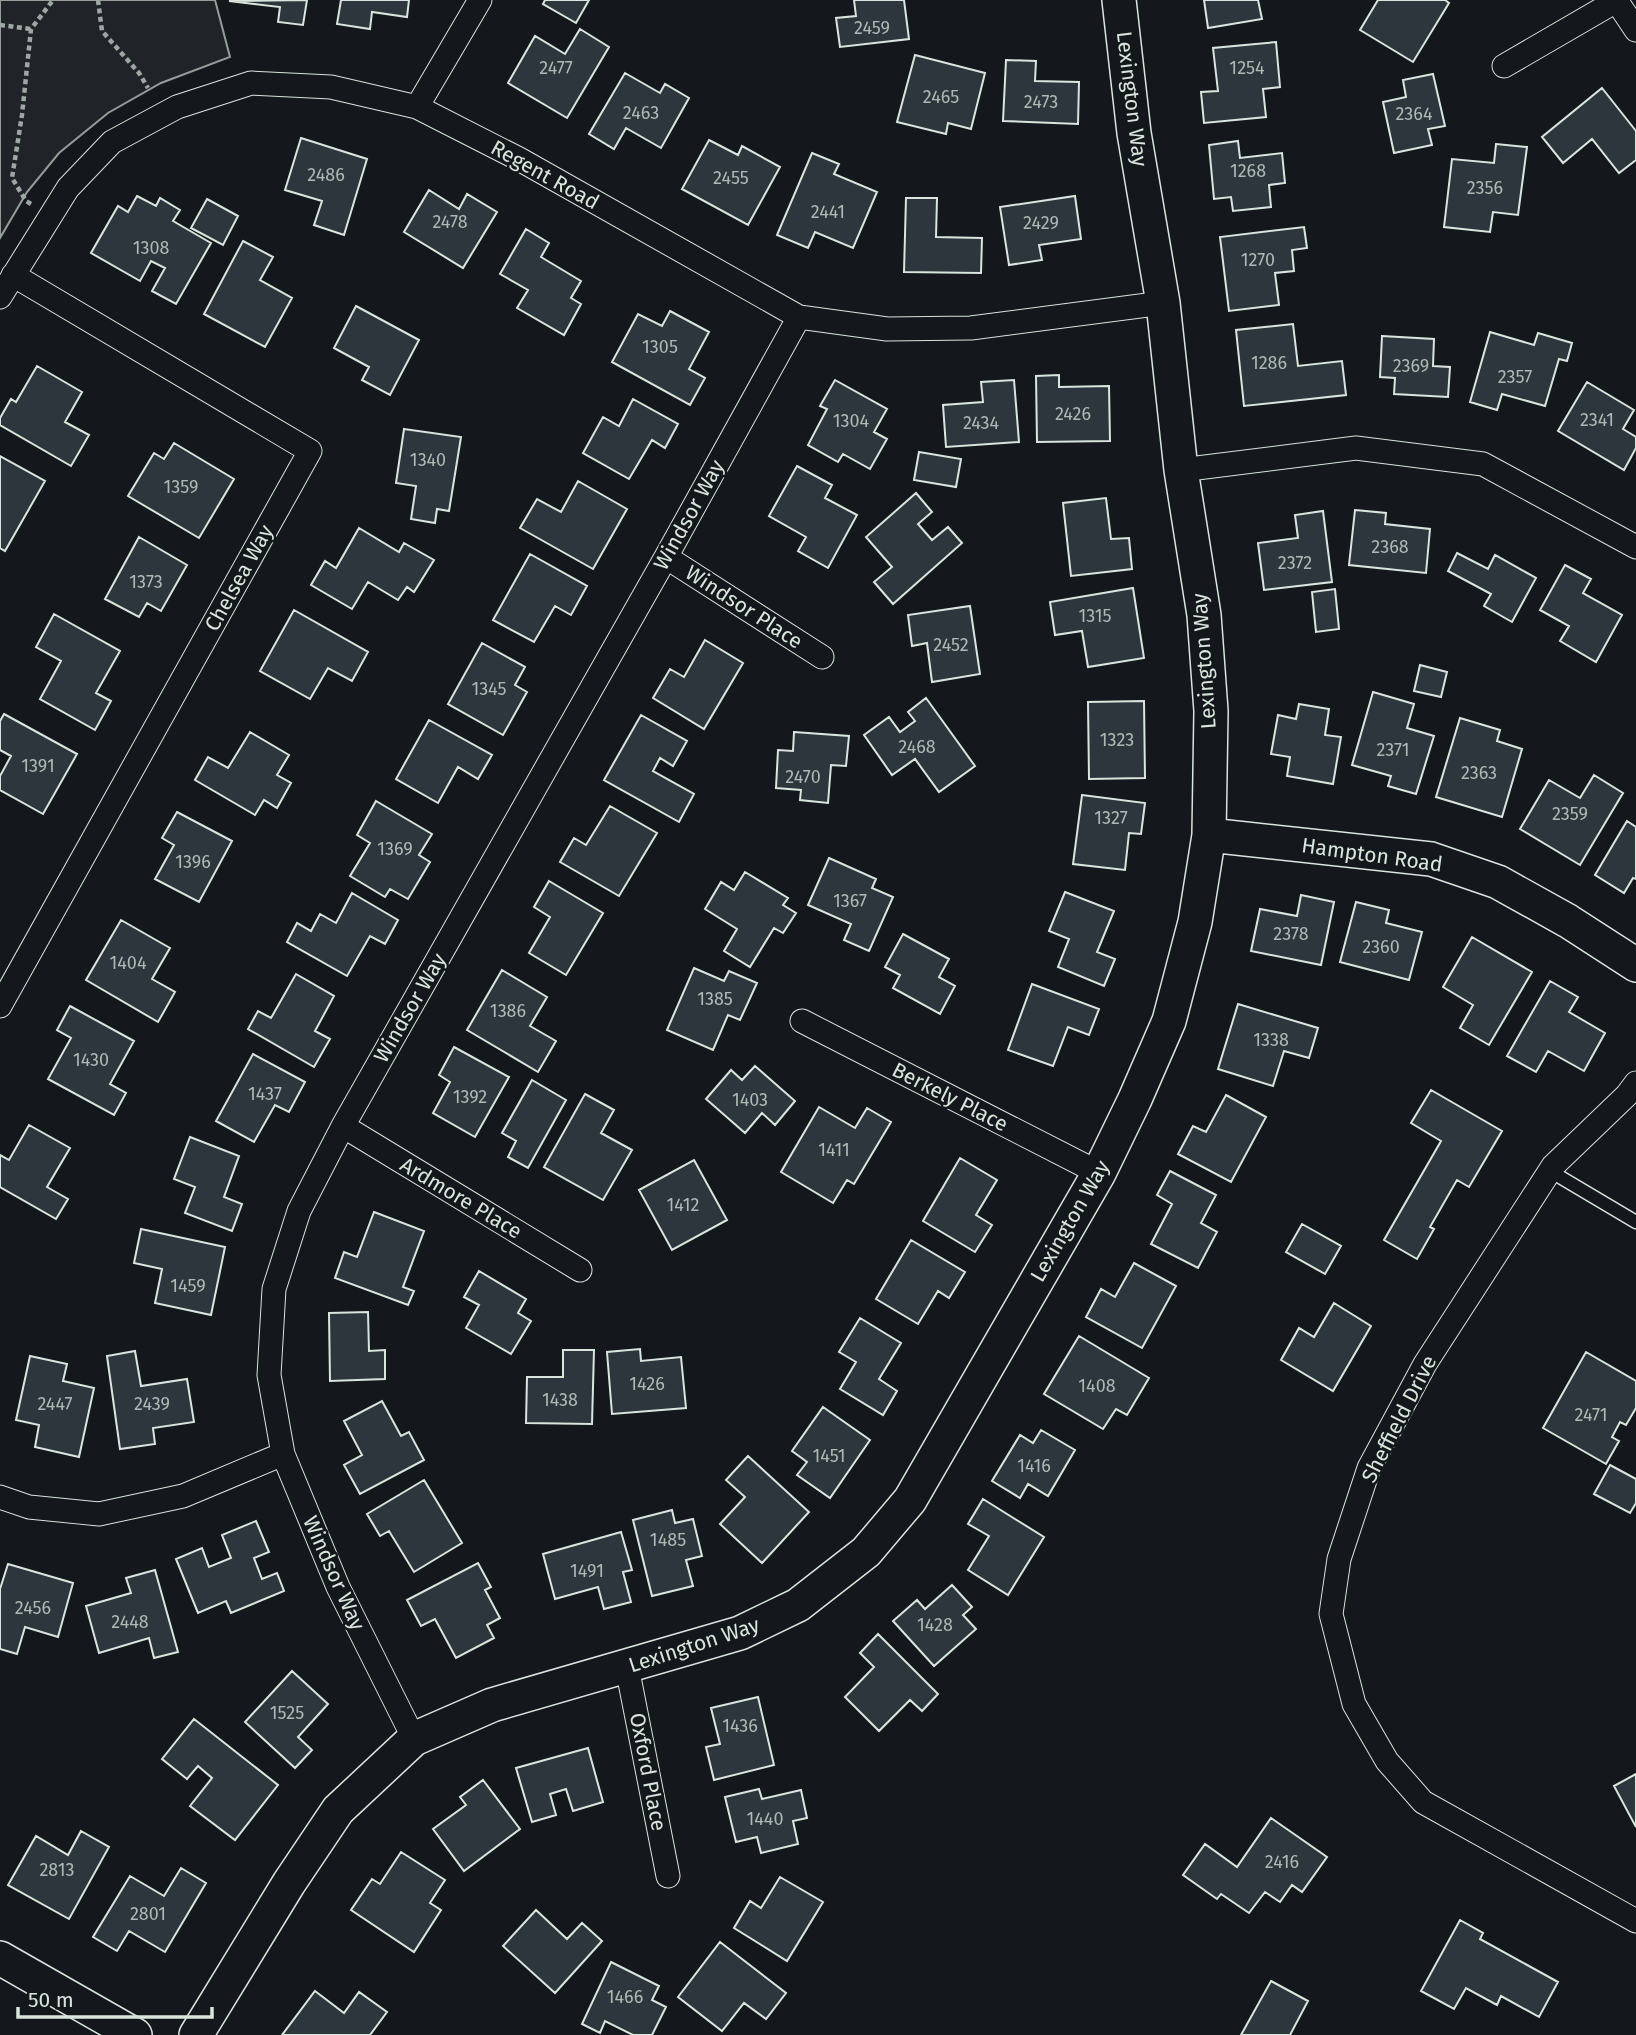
<svg xmlns="http://www.w3.org/2000/svg" width="1636" height="2035" font-family="'Fira Sans',sans-serif">
<style>
.green{fill:#202428;stroke:#939e99;stroke-width:2}
.building{fill:#2c363c;stroke:#d8e6dc;stroke-width:2}
.lines{fill:none;stroke-linecap:round;stroke-linejoin:round}
.lane-casing{stroke:#d8e6dc;stroke-width:15}
.street-casing{stroke:#d8e6dc;stroke-width:25}
.secondary-casing{stroke:#d8e6dc;stroke-width:36}
.path{stroke:#9da8a2;stroke-width:4.5;stroke-dasharray:5 3.5;stroke-linecap:butt}
.lane{stroke:#14181c;stroke-width:12}
.street{stroke:#14181c;stroke-width:23}
.secondary{stroke:#14181c;stroke-width:33}
.labels{text-anchor:middle;stroke-width:5;stroke-linejoin:round;paint-order:stroke}
.number-label{font-size:18px;fill:#adbab4}
.street-label{font-size:21px;fill:#d8e6dc;stroke:#14181c}
</style>
<rect width="100%" height="100%" fill="#14181c"/>
<path class="green" d="M0 0H215L230 57 161 83 108 113 59 153 27 192 0 238Z"/>
<path class="building" d="M307 0 303 25 278 22 280 7 229 1Z
M341 0H409L407 17 372 12 370 29 337 24Z
M545 0H589L576 23 543 4Z
M854 0H904L909 39 840 47 836 18 856 16Z
M1204 0H1258L1262 19 1208 28Z
M1378 0H1445L1449 3 1413 62 1360 30Z
M580 29 609 47 567 118 508 83 535 36 565 54Z
M1276 42 1280 87 1263 89 1266 117 1204 123 1201 92 1218 91 1213 48Z
M915 55 985 73 971 129 948 123 946 134 897 122Z
M1006 60 1036 61 1035 81 1079 82 1078 124 1003 121Z
M625 73 660 93 665 84 689 98 661 148 626 128 614 149 589 134Z
M1433 74 1445 126 1428 129 1432 145 1394 153 1383 102 1406 97 1403 80Z
M1602 88 1636 131V160L1619 173 1592 139 1563 163 1542 137Z
M301 138 367 159 344 235 314 225 322 201 285 190Z
M709 140 738 155 742 146 780 167 748 225 682 189Z
M1238 141 1240 158 1282 153 1285 183 1269 185 1271 207 1233 211 1231 197 1214 199 1209 145Z
M1496 144 1527 147 1518 215 1493 212 1490 232 1444 227 1452 159 1494 163Z
M812 153 839 164 834 174 877 192 853 248 815 232 808 248 777 235Z
M429 190 459 209 467 194 497 212 463 268 404 232Z
M137 196 156 206 160 198 180 210 173 221 211 243 176 304 152 291 165 268 151 261 140 281 91 253 118 206 128 212Z
M1075 196 1081 239 1039 245 1042 260 1009 265 1000 207Z
M906 198H937L936 237 982 238 981 273 904 272Z
M207 199 238 216 223 245 191 228Z
M1304 227 1307 248 1292 250 1294 271 1275 273 1279 305 1229 311 1220 237Z
M526 229 549 243 541 257 581 281 571 298 581 304 564 335 517 308 528 290 500 274Z
M243 241 273 257 260 280 292 298 265 347 204 314Z
M356 306 419 340 390 395 362 380 369 367 334 348Z
M670 311 709 332 689 369 705 378 690 405 612 362 638 314 662 326Z
M1293 324 1298 366 1342 361 1346 395 1244 406 1236 330Z
M1490 332 1534 345 1538 333 1572 343 1567 361 1559 359 1545 406 1502 394 1497 410 1470 402Z
M1382 336 1434 339 1433 366 1450 367 1448 397 1394 394 1395 378 1380 377Z
M37 366 82 392 65 422 89 435 71 466 0 425V418L11 399 16 402Z
M1059 375V387L1109 386 1110 441 1037 442 1036 376Z
M835 380 887 409 874 432 887 439 870 469 843 454 838 462 808 445 827 409 820 406Z
M1014 380 1019 442 946 447 943 405 983 402 981 382Z
M1587 382 1634 410 1623 429 1636 437V448L1624 470 1558 431Z
M633 399 678 424 665 448 652 440 629 479 583 453 603 417 619 426Z
M404 429 461 437 449 511 437 509 435 523 411 519 416 486 396 483Z
M174 443 234 479 199 538 128 496 154 453 164 459Z
M919 452 961 459 956 487 914 480Z
M0 456 45 481 5 551 0 548Z
M797 466 832 485 825 498 857 515 828 568 798 551 806 537 769 516Z
M578 481 627 509 593 569 520 528 537 499 561 512Z
M916 493 932 512 918 524 932 540 948 527 962 543 893 604 874 582 892 567 866 537Z
M1106 498 1111 539 1129 538 1132 569 1071 576 1063 503Z
M1355 510 1386 513 1385 524 1430 529 1426 573 1349 565Z
M1323 511 1332 582 1264 590 1258 543 1298 538 1295 515Z
M359 528 399 552 404 543 434 560 414 592 407 587 398 600 368 582 352 609 311 585 325 561 336 568Z
M139 537 187 565 161 611 147 603 139 617 105 599Z
M1457 553 1488 569 1495 555 1536 578 1512 622 1484 606 1491 594 1448 571Z
M530 554 587 586 571 615 555 606 534 642 493 620Z
M1565 565 1591 579 1583 593 1622 615 1596 662 1560 641 1569 626 1540 610Z
M1133 588 1144 658 1088 667 1082 631 1055 635 1050 602Z
M1335 589 1339 629 1316 632 1312 592Z
M970 606 980 674 932 682 927 643 912 646 908 615Z
M294 610 368 652 352 681 328 668 310 699 260 671Z
M54 614 120 651 96 693 111 701 95 730 40 699 61 661 36 647Z
M705 640 743 663 704 729 653 698 670 669 684 677Z
M482 643 525 667 515 685 527 692 503 735 448 704Z
M1420 665 1447 672 1441 697 1414 691Z
M1373 692 1414 704 1407 728 1434 736 1416 794 1388 786 1391 776 1352 765Z
M926 698 975 766 939 792 915 759 892 775 864 735 889 717 900 732 915 721 908 712Z
M1144 701 1145 778 1089 779 1088 702Z
M1299 704 1329 709 1325 735 1341 737 1333 784 1287 776 1290 757 1271 754 1278 715 1296 719Z
M4 714 77 754 43 814 0 790V776L11 756 0 750V721Z
M641 715 687 741 673 766 660 758 653 771 694 794 679 822 604 780Z
M1460 718 1500 730 1497 741 1522 749 1502 817 1436 797Z
M429 720 492 755 478 779 458 767 438 803 396 779Z
M250 732 289 755 277 775 291 783 277 808 264 800 255 815 195 780 208 757 228 768Z
M794 732 849 736 846 766 831 765 828 803 800 800 801 790 776 788 778 750 793 751Z
M1594 775 1623 793 1580 865 1520 829 1549 780 1580 798Z
M1082 795 1145 803 1141 834 1129 833 1125 870 1073 864Z
M376 801 432 834 419 855 430 862 408 899 390 889 385 897 350 876 370 843 357 835Z
M610 806 657 833 619 896 560 862 574 838 586 845Z
M177 812 232 841 199 902 155 879 174 845 162 838Z
M1627 821 1636 827V879L1633 878 1624 893 1595 875Z
M829 858 876 879 872 888 893 897 869 951 844 940 851 924 808 905Z
M745 872 788 898 783 905 796 913 783 933 774 928 750 967 724 951 737 929 705 909 721 882 734 890Z
M549 881 603 913 566 975 529 953 550 917 534 907Z
M1065 892 1114 911 1097 952 1115 959 1104 986 1058 967 1069 939 1049 931Z
M352 893 398 920 385 944 370 936 347 976 287 942 297 923 311 931 320 914 336 923Z
M1301 895 1334 902 1321 965 1251 951 1260 909 1297 916Z
M1356 902 1389 910 1386 923 1422 932 1409 980 1340 962Z
M121 920 170 948 152 979 175 992 158 1022 86 980Z
M903 934 949 959 939 977 955 986 940 1014 893 988 900 975 885 967Z
M1472 937 1532 972 1489 1045 1460 1028 1473 1005 1443 987Z
M694 968 724 981 729 971 757 983 740 1020 728 1015 713 1050 667 1030Z
M502 970 547 997 530 1026 556 1041 538 1072 467 1030Z
M296 974 334 996 315 1031 330 1039 314 1067 248 1029 258 1011 271 1018Z
M1550 981 1578 997 1569 1012 1605 1033 1584 1071 1548 1051 1536 1072 1507 1056Z
M1032 984 1099 1009 1089 1035 1068 1027 1053 1066 1008 1050Z
M1238 1004 1318 1028 1309 1058 1284 1051 1273 1086 1218 1069Z
M70 1006 134 1041 110 1084 126 1093 114 1115 48 1079 71 1038 57 1030Z
M454 1047 509 1077 475 1137 433 1113 450 1082 439 1075Z
M253 1054 305 1082 289 1112 275 1105 254 1142 216 1121Z
M755 1066 795 1101 775 1125 762 1113 745 1133 706 1099 731 1070 742 1080Z
M532 1080 566 1100 528 1168 508 1157 516 1141 502 1133Z
M1431 1090 1502 1131 1469 1187 1457 1180 1430 1227 1434 1229 1417 1259 1384 1240 1441 1141 1411 1123Z
M585 1094 614 1110 601 1133 632 1150 603 1200 544 1167Z
M1226 1095 1266 1117 1231 1182 1178 1154 1193 1126 1206 1132Z
M819 1107 855 1128 867 1108 891 1122 854 1184 847 1180 833 1203 781 1172Z
M29 1125 70 1148 47 1187 68 1199 56 1219 0 1187V1155L9 1160Z
M190 1137 239 1156 224 1197 242 1204 232 1231 185 1213 195 1187 174 1179Z
M960 1158 997 1180 976 1215 992 1225 975 1252 923 1221Z
M694 1160 727 1220 672 1250 639 1190Z
M1170 1171 1216 1195 1201 1223 1217 1232 1198 1268 1151 1244 1172 1204 1157 1195Z
M374 1212 424 1231 403 1287 414 1291 408 1305 335 1278 344 1252 357 1257Z
M1302 1224 1341 1246 1325 1274 1286 1252Z
M141 1229 225 1247 211 1315 155 1303 162 1269 134 1263Z
M911 1240 965 1272 949 1298 938 1291 918 1324 876 1299Z
M1134 1263 1176 1286 1142 1348 1086 1317 1101 1289 1115 1297Z
M479 1271 526 1299 518 1313 531 1321 511 1354 466 1328 479 1305 464 1297Z
M1334 1303 1371 1326 1333 1391 1281 1360 1299 1328 1314 1337Z
M368 1312 369 1351 385 1350V1379L330 1381 329 1313Z
M860 1318 901 1343 879 1379 897 1391 883 1415 840 1389 856 1362 839 1352Z
M1079 1336 1149 1378 1127 1415 1116 1409 1103 1429 1044 1394Z
M640 1349 641 1361 681 1357 686 1408 612 1414 607 1352Z
M563 1350H594L592 1424 526 1423 527 1377H563Z
M135 1351 141 1386 187 1379 194 1422 153 1428 155 1444 120 1449 107 1356Z
M1586 1352 1636 1381V1408L1626 1425 1620 1422 1612 1437 1619 1441 1606 1464 1543 1428Z
M30 1356 67 1364 63 1381 94 1388 79 1457 35 1447 39 1425 16 1420Z
M382 1401 401 1436 409 1432 424 1460 360 1494 344 1465 362 1455 344 1421Z
M823 1407 870 1440 830 1498 797 1475 807 1462 792 1451Z
M1041 1430 1075 1450 1048 1496 1028 1484 1020 1498 992 1481 1020 1435 1033 1443Z
M748 1456 809 1512 762 1563 720 1524 745 1497 726 1480Z
M1610 1465 1636 1479V1503L1630 1513 1594 1494Z
M424 1480 462 1543 414 1572 389 1531 380 1536 367 1514Z
M983 1499 1044 1537 1008 1595 968 1570 989 1536 968 1524Z
M672 1510 675 1523 693 1519 702 1556 686 1560 693 1586 652 1596 633 1520Z
M256 1521 269 1552 254 1558 262 1579 277 1573 284 1591 231 1613 226 1601 198 1613 176 1559 202 1548 209 1567 231 1558 222 1535Z
M621 1532 632 1570 623 1572 631 1602 604 1609 598 1587 555 1599 543 1554Z
M478 1563 491 1587 485 1590 500 1618 487 1625 494 1638 456 1658 435 1619 421 1626 407 1600Z
M8 1564 73 1583 58 1637 25 1627 17 1654 0 1649V1589Z
M155 1570 178 1652 154 1658 149 1638 99 1653 86 1606 131 1593 126 1578Z
M952 1585 972 1607 963 1615 976 1629 934 1666 893 1621 917 1600 925 1609Z
M878 1634 938 1694 922 1711 910 1700 879 1731 845 1697 874 1667 860 1653Z
M292 1671 328 1704 298 1737 312 1750 295 1768 245 1722Z
M758 1697 774 1765 714 1780 706 1747 720 1744 711 1708Z
M194 1719 278 1785 235 1840 190 1806 212 1778 198 1766 187 1779 162 1759Z
M588 1748 603 1802 573 1811 566 1789 550 1794 556 1815 532 1822 516 1768Z
M1636 1774V1827L1614 1786Z
M483 1780 520 1829 464 1871 433 1829 466 1805 460 1797Z
M759 1789 762 1799 801 1790 807 1818 793 1821 798 1844 761 1853 757 1837 736 1842 725 1797Z
M1271 1818 1327 1857 1302 1892 1292 1885 1280 1902 1265 1892 1249 1913 1221 1894 1217 1899 1183 1875 1205 1844 1237 1867Z
M81 1831 109 1847 69 1919 8 1885 36 1836 68 1855Z
M401 1852 445 1880 430 1903 441 1910 414 1952 351 1910 372 1879 380 1884Z
M181 1868 206 1883 165 1952 129 1931 117 1951 93 1937 130 1876 164 1896Z
M780 1877 823 1902 787 1961 734 1928 750 1901 761 1908Z
M536 1910 567 1939 582 1923 602 1941 555 1993 503 1946Z
M1460 1920 1483 1933 1480 1939 1558 1982 1539 2017 1501 1996 1497 2005 1466 1988 1454 2009 1421 1991Z
M720 1942 786 1993 766 2019 744 2003 722 2031 678 1997Z
M611 1962 659 1986 652 2000 666 2007 652 2035H633L605 2021 600 2033 582 2024Z
M1271 1981 1308 2001 1290 2035H1241Z
M315 1991 344 2013 359 1992 387 2012 370 2035H282Z"/>
<g class="lines">
<defs>
<path id="lane" d="M1550 1171 1636 1222"/>
<path id="street" d="M1616 0 1636 30
M1504 66 1616 1
M417 107 480 0
M0 297 68 188 112 142 177 107 251 83 331 87 417 107 519 159 799 317 887 329 971 328 1163 303
M1181 470 1356 448 1483 464 1636 547
M666 557 822 657
M0 1006 310 451 13 275
M802 1021 1099 1173
M1636 1083 1627 1095 1553 1166 1425 1364 1369 1468 1339 1559 1331 1614 1354 1704 1387 1761 1423 1802 1636 1921
M343 1126 580 1270
M0 1497 29 1507 99 1514 183 1496 283 1454
M627 1667 668 1876
M414 1739 338 1587 283 1454 269 1375 274 1289 299 1211 343 1126 666 557 799 317"/>
<path id="secondary" d="M1209 835 1431 859 1498 882 1568 921 1636 965
M0 1958 135 2035
M196 2035 289 1883 338 1810 414 1739 492 1705 740 1633 798 1605 866 1552 910 1500 1099 1173 1135 1099 1169 1021 1195 922 1209 835 1211 711 1204 615 1181 470 1163 303 1134 133 1119 0"/>
</defs>
<use href="#lane" class="lane-casing"/>
<use href="#street" class="street-casing"/>
<use href="#secondary" class="secondary-casing"/>
<path class="path" d="M98 0 102 31 139 73 148 88
M0 25 31 29
M31 204 26 201 12 178 22 115 31 29 53 0"/>
<use href="#lane" class="lane"/>
<use href="#street" class="street"/>
<use href="#secondary" class="secondary"/>
</g>
<g class="labels">
<g class="number-label">
<text x="872" y="34">2459</text>
<text x="556" y="74">2477</text>
<text x="1247" y="74">1254</text>
<text x="941" y="103">2465</text>
<text x="1041" y="108">2473</text>
<text x="641" y="119">2463</text>
<text x="1414" y="120">2364</text>
<text x="1248" y="177">1268</text>
<text x="326" y="181">2486</text>
<text x="731" y="184">2455</text>
<text x="1485" y="194">2356</text>
<text x="828" y="218">2441</text>
<text x="450" y="228">2478</text>
<text x="1041" y="229">2429</text>
<text x="151" y="254">1308</text>
<text x="1258" y="266">1270</text>
<text x="660" y="353">1305</text>
<text x="1269" y="369">1286</text>
<text x="1411" y="372">2369</text>
<text x="1515" y="383">2357</text>
<text x="1073" y="420">2426</text>
<text x="1597" y="426">2341</text>
<text x="851" y="427">1304</text>
<text x="981" y="429">2434</text>
<text x="428" y="466">1340</text>
<text x="181" y="493">1359</text>
<text x="1390" y="553">2368</text>
<text x="1295" y="569">2372</text>
<text x="146" y="588">1373</text>
<text x="1095" y="622">1315</text>
<text x="951" y="651">2452</text>
<text x="489" y="695">1345</text>
<text x="1117" y="746">1323</text>
<text x="917" y="753">2468</text>
<text x="1393" y="756">2371</text>
<text x="38" y="772">1391</text>
<text x="1479" y="779">2363</text>
<text x="803" y="783">2470</text>
<text x="1570" y="820">2359</text>
<text x="1111" y="824">1327</text>
<text x="395" y="855">1369</text>
<text x="193" y="868">1396</text>
<text x="850" y="907">1367</text>
<text x="1291" y="940">2378</text>
<text x="1381" y="953">2360</text>
<text x="128" y="969">1404</text>
<text x="715" y="1005">1385</text>
<text x="508" y="1017">1386</text>
<text x="1271" y="1046">1338</text>
<text x="91" y="1066">1430</text>
<text x="265" y="1100">1437</text>
<text x="470" y="1103">1392</text>
<text x="750" y="1106">1403</text>
<text x="834" y="1156">1411</text>
<text x="683" y="1211">1412</text>
<text x="188" y="1292">1459</text>
<text x="647" y="1390">1426</text>
<text x="1097" y="1392">1408</text>
<text x="560" y="1406">1438</text>
<text x="55" y="1410">2447</text>
<text x="152" y="1410">2439</text>
<text x="1591" y="1421">2471</text>
<text x="829" y="1462">1451</text>
<text x="1034" y="1472">1416</text>
<text x="668" y="1546">1485</text>
<text x="587" y="1577">1491</text>
<text x="33" y="1614">2456</text>
<text x="130" y="1628">2448</text>
<text x="935" y="1631">1428</text>
<text x="287" y="1719">1525</text>
<text x="740" y="1732">1436</text>
<text x="765" y="1825">1440</text>
<text x="1282" y="1868">2416</text>
<text x="57" y="1876">2813</text>
<text x="148" y="1920">2801</text>
<text x="625" y="2003">1466</text>
</g>
<g class="street-label">
<text transform="translate(1132 99) rotate(83)" y="7">Lexington Way</text>
<text transform="translate(545 175) rotate(29)" y="7">Regent Road</text>
<text transform="translate(689 515) rotate(-61)" y="7">Windsor Way</text>
<text transform="translate(239 578) rotate(-61)" y="7">Chelsea Way</text>
<text transform="translate(744 607) rotate(33)" y="7">Windsor Place</text>
<text transform="translate(1204 661) rotate(-94)" y="7">Lexington Way</text>
<text transform="translate(1372 855) rotate(8)" y="7">Hampton Road</text>
<text transform="translate(410 1008) rotate(-60)" y="7">Windsor Way</text>
<text transform="translate(950 1097) rotate(27)" y="7">Berkely Place</text>
<text transform="translate(461 1198) rotate(31)" y="7">Ardmore Place</text>
<text transform="translate(1070 1221) rotate(-60)" y="7">Lexington Way</text>
<text transform="translate(1399 1419) rotate(-63)" y="7">Sheffield Drive</text>
<text transform="translate(334 1573) rotate(66)" y="7">Windsor Way</text>
<text transform="translate(694 1645) rotate(-18)" y="7">Lexington Way</text>
<text transform="translate(648 1772) rotate(79)" y="7">Oxford Place</text>
</g>
</g>
<path d="M18 2007v10h194v-10" fill="none" stroke="#d8e6dc" stroke-width="3.5"/>
<text x="28" y="2007" font-size="21" fill="#d8e6dc" stroke="#14181c" stroke-width="5" paint-order="stroke">50 m</text>
</svg>
